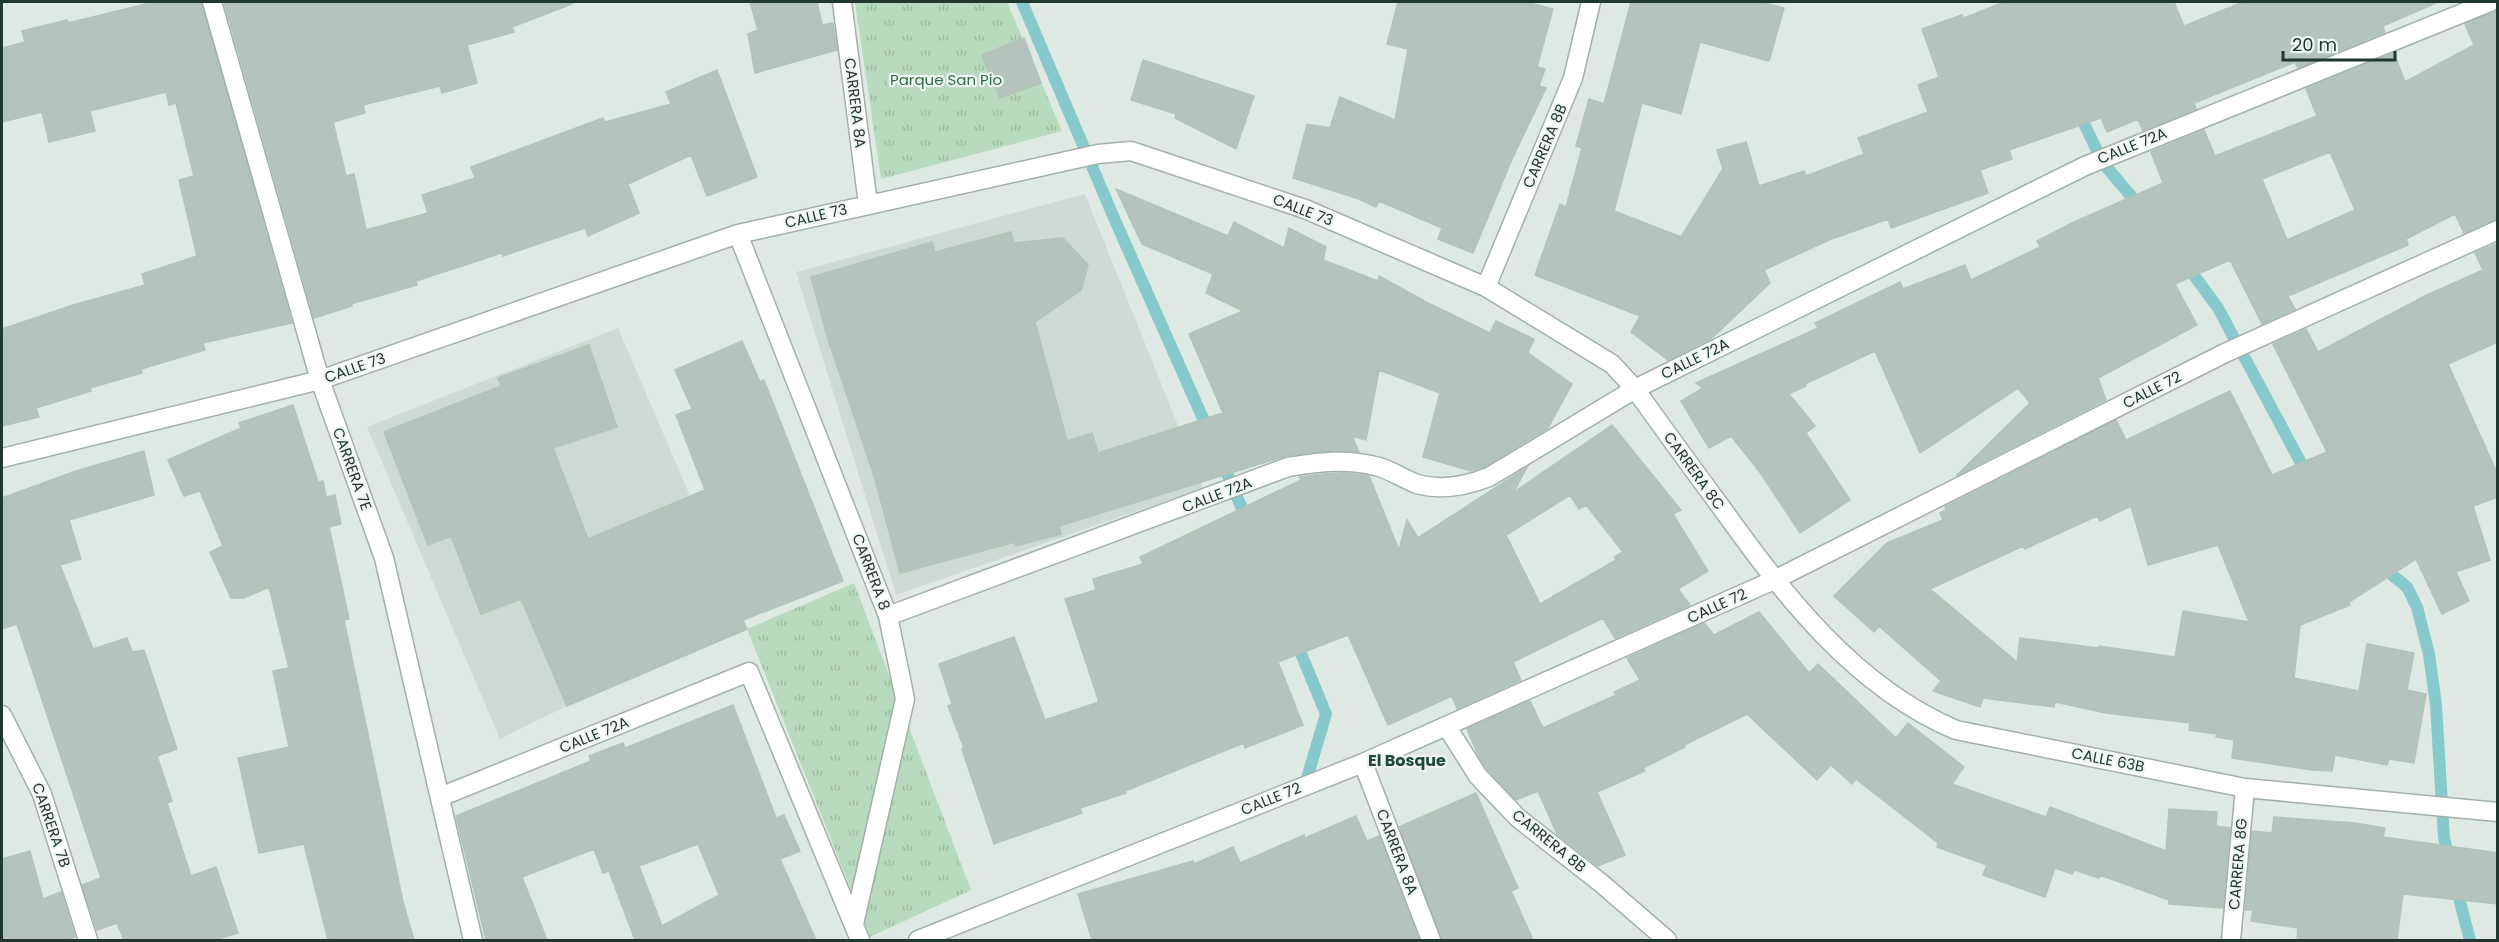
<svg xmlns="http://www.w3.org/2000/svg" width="2499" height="942" font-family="Poppins,sans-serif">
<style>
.built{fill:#cdd9d2}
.park{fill:url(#park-tufts)}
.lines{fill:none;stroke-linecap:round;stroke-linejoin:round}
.stream{stroke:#87c9cd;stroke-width:12}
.building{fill:#b4c4bc;stroke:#b1c3ba;stroke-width:1.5;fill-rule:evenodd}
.lane-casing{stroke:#a1b0aa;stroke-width:21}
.street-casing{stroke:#a1b0aa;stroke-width:21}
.lane{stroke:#fff;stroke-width:18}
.street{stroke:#fff;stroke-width:18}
.labels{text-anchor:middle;stroke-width:4.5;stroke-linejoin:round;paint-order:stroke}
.park-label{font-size:15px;fill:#2c6e40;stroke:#eff6f2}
.street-label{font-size:15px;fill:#203830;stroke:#eff6f2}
.neighbourhood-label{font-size:16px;font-weight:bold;fill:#1d4a3b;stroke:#eff6f2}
</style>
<defs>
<pattern id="park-tufts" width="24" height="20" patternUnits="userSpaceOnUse" patternTransform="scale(1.5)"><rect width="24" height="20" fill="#b8dabe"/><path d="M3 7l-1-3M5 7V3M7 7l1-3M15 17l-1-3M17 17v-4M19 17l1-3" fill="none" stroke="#9ebca4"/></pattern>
</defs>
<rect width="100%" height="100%" fill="#dee9e4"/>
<path class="built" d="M1085 194 1203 488 896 595 796 272Z
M618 328 690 496 510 572 567 706 500 739 367 427Z"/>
<path class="park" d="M855 2H1007L1062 131 881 179Z
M854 583 971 890 870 937 747 629Z"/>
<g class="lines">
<path class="stream" d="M1022 2 1114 218 1209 432
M2077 109 2103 163 2142 209
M2185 263 2218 308 2308 476
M1221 459 1248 523
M2381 566 2407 587 2417 607 2429 654 2436 705 2444 838 2450 861
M1295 639 1326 714 1305 785
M2456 887 2470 940"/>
</g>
<path class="building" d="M154 2H201L292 323 203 343 205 350 141 369 142 373 90 388 91 391 36 408 39 417 2 426V329L73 305 145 285 142 274 197 256 179 180 194 176 176 103 169 105 166 92 90 111 95 131 49 142 42 112 2 122V48L25 42 22 31 67 20 68 23Z
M224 2H572V4L512 27 514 32 467 45 477 83 442 93 440 86 363 105 365 113 333 122 346 176 354 174 366 230 428 213 422 195 475 178 471 167 603 118 605 122 671 104 666 92 717 70 757 177 707 196 691 155 628 184 639 213 588 236 585 228 503 256 502 253 416 281 417 285 351 304 352 306 314 318Z
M750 2H817L822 25 833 23 837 50 755 73 748 34 758 30Z
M1398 2H1526L1553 9 1537 67 1545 69 1539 86 1546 88 1512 159 1473 253 1438 239 1442 228 1379 201 1376 207 1359 199 1293 178 1307 124 1330 128 1340 97 1395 120 1408 49 1387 44Z
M1631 2H1761L1784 8 1769 61 1700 42 1681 114 1642 103 1614 211 1681 237 1723 169 1717 150 1746 142 1759 186 1804 171 1806 176 1864 154 1858 138 1928 112 1918 85 1939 77 1922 29 1962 15 1964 18 2004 2H2174L2184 26 2243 2H2438L2383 26 2385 32 2298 68 2295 62 2194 103 2196 109 2143 131 2138 119 2107 132 2101 118 2009 150 2012 159 1980 170 1988 193 1891 228 1888 219 1829 240 1764 270 1770 283 1712 338 1668 360 1631 332 1640 316 1535 275 1560 204 1566 207 1582 148 1576 146 1589 99 1604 104Z
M2498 10V219L2464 233 2455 214 2406 239 2408 245 2288 296 2295 309 2262 324 2230 260 2175 284 2197 325 2098 378 2106 400 1956 476 2030 403 2018 388 1920 453 1875 351 1805 384 1806 386 1789 394 1815 426 1806 433 1850 500 1800 533 1759 471 1731 436 1709 448 1681 401 1703 388 1696 383 1818 328 1815 323 1900 282 1903 289 1965 265 1971 280 2040 247 2037 241 2072 223 2163 183 2151 152 2204 130 2215 156 2317 116 2306 89 2394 53 2405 82 2474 45 2465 24ZM2330 152 2355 210 2287 240 2262 179Z
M1024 38 1041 83 1000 98 982 55Z
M1143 60 1254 96 1236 149 1175 118 1176 114 1131 100Z
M1116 189 1228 236 1234 222 1284 248 1289 228 1326 247 1323 260 1378 281 1379 276 1428 303 1490 333 1496 321 1534 339 1528 353 1572 384 1548 428 1484 467 1471 471 1423 457 1440 393 1379 370 1366 440 1352 436 1359 452 1333 451 1286 456 1059 526 1061 534 1016 546 1015 542 900 573 875 479 827 336 811 277 932 242 935 252 1011 232 1014 243 1063 238 1088 265 1081 290 1035 322 1067 441 1092 433 1098 453 1223 413 1189 334 1243 311 1206 293 1213 274 1142 244Z
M2498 243V342L2448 364 2498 475V497L2473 506 2490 560 2456 572 2469 601 2442 614 2416 559 2349 602 2350 605 2300 625 2294 678 2359 691 2367 644 2414 653 2407 690 2426 694 2414 763 2389 759 2387 765 2335 755 2332 771 2312 770 2232 758 2234 740 2216 737 2217 734 2189 730 2190 723 2106 713 2055 702 2054 707 1983 698 1980 707 1933 691 1941 681 1879 626 1874 632 1834 596 1887 543 1943 520 1940 513 1946 510 1945 507 2116 420 2126 440 2230 391 2272 475 2327 452 2273 344 2306 329 2318 352 2427 295 2483 270 2475 253ZM2131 506 2148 565 2218 545 2249 622 2183 611 2175 657 2099 646 2098 648 2020 638 2017 662 1930 589 2023 546 2025 549 2097 516 2100 521Z
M742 341 760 382 764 380 843 581 743 620 747 629 567 706 521 599 481 614 451 536 428 545 384 432 501 386 498 378 589 345 617 427 553 448 588 539 705 490 676 415 692 409 675 370Z
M293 405 318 482 323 481 326 497 335 495 341 524 329 527 349 619 344 620 403 902 414 940H328L304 844 259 853 238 758 289 747 273 671 289 668 269 587 244 598H231L210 552 223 546 200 491 184 496 168 460 241 428 239 423Z
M1612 425 1681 510 1673 514 1708 571 1678 589 1690 605 1615 638 1603 618 1513 662 1521 680 1457 709 1452 696 1388 725 1348 635 1278 662 1303 725 1245 748 1244 743 1125 791 1126 793 1080 808 1082 813 994 844 962 749 964 748 948 706 952 704 939 664 1014 637 1045 720 1099 702 1065 599 1096 590 1093 579 1143 564 1140 557 1301 480 1299 477 1323 474 1344 473 1369 476 1399 550 1407 520 1418 538 1527 467 1514 492ZM1570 495 1579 509 1586 505 1623 552 1614 557 1616 560 1540 604 1506 535Z
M144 451 154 495 69 520 81 559 60 565 93 649 127 638 132 652 144 650 177 749 157 756 172 801 167 803 191 876 216 867 238 933 215 940H124L117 923 97 930 82 885 101 878 17 624 2 629V498L76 471Z
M1759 612 1809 673 1818 664 1896 738 1908 723 1964 767 1952 784 2046 817 2050 807 2166 851 2169 809 2217 812 2216 826 2230 828 2223 908 2169 904V900L2100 875 2099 878 2074 870 2072 874 2055 868 2045 897 1983 875 1987 865 1937 847 1938 843 1856 779 1852 784 1831 765 1817 780 1747 714 1684 745 1685 747 1643 768 1645 771 1597 792 1625 855 1598 866 1557 834 1538 791 1516 800 1487 769 1478 755 1467 729 1530 701 1543 728 1616 695 1614 692 1640 680 1627 658 1704 623 1714 635Z
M733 705 776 818 784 815 800 851 780 859 816 940H635L609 871 603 873 594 849 522 877 547 940H486L456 816 591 761 589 756 623 743 625 748ZM698 844 719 895 662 926 639 866Z
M1476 793 1518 888 1511 891 1533 940H1442L1399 827Z
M1356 816 1367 841 1379 836 1419 940H1092L1078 894 1193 861 1194 864 1233 847 1240 863 1304 835 1305 838Z
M2274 817 2355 823 2385 828 2383 837 2498 853V904L2403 894 2397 940H2297L2298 928 2251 921 2253 910H2245L2252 831 2272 833Z
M30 851 43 899 61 892 75 937 66 940H2V859Z"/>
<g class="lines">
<defs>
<path id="lane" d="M888 616 1288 467C1319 462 1348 458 1379 467 1392 471 1404 479 1417 484 1442 491 1466 486 1489 477L1635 389"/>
<path id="street" d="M212 2 320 380 384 558 473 940
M842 2 868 204
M738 234 888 616 905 699 854 924
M1486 287 1573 78 1591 2
M1635 389 2085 166 2490 2
M2 458 320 380 738 234 1098 154 1131 151 1305 209 1486 287 1612 364 1635 389C1663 428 1692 468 1721 507 1784 595 1854 687 1956 730L2245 788 2498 812
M2 715 42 794 88 940
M1447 727 1478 776 1518 818 1601 883 1667 940
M1363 763 1431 940
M440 797 749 672 860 940
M918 940 1363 763 1774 580 2225 353 2498 230
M2231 940 2245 788"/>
</defs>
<use href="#lane" class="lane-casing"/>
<use href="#street" class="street-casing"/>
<use href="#lane" class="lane"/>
<use href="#street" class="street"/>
</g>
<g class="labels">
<g class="park-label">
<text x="946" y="85">Parque San Pio</text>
</g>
<g class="street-label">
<text transform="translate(855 103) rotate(83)" y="5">CARRERA 8A</text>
<text transform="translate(1545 146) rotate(-67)" y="5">CARRERA 8B</text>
<text transform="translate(2132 146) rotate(-22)" y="5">CALLE 72A</text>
<text transform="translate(1303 210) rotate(21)" y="5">CALLE 73</text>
<text transform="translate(816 216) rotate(-13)" y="5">CALLE 73</text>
<text transform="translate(1695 359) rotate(-26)" y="5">CALLE 72A</text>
<text transform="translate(355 368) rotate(-19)" y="5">CALLE 73</text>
<text transform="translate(2152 390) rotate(-27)" y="5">CALLE 72</text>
<text transform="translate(352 469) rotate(70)" y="5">CARRERA 7E</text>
<text transform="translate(1694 471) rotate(54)" y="5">CARRERA 8C</text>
<text transform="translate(1217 495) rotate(-21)" y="5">CALLE 72A</text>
<text transform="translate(871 572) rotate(69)" y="5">CARRERA 8</text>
<text transform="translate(1717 606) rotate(-24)" y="5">CALLE 72</text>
<text transform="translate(594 735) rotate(-22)" y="5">CALLE 72A</text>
<text transform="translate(2108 760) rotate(11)" y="5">CALLE 63B</text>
<text transform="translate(1271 799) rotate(-22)" y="5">CALLE 72</text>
<text transform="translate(51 825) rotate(71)" y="5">CARRERA 7B</text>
<text transform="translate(1549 841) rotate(39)" y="5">CARRERA 8B</text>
<text transform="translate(1397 852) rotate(69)" y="5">CARRERA 8A</text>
<text transform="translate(2238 864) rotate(-85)" y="5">CARRERA 8G</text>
</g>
<g class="neighbourhood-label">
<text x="1407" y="766">El Bosque</text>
</g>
</g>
<rect width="2499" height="942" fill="none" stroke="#203830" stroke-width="6"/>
<path d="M2283 51v9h112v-9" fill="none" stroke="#203830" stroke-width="3"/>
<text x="2292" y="51" font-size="18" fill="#203830" stroke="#eff6f2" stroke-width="4.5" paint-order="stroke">20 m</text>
</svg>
